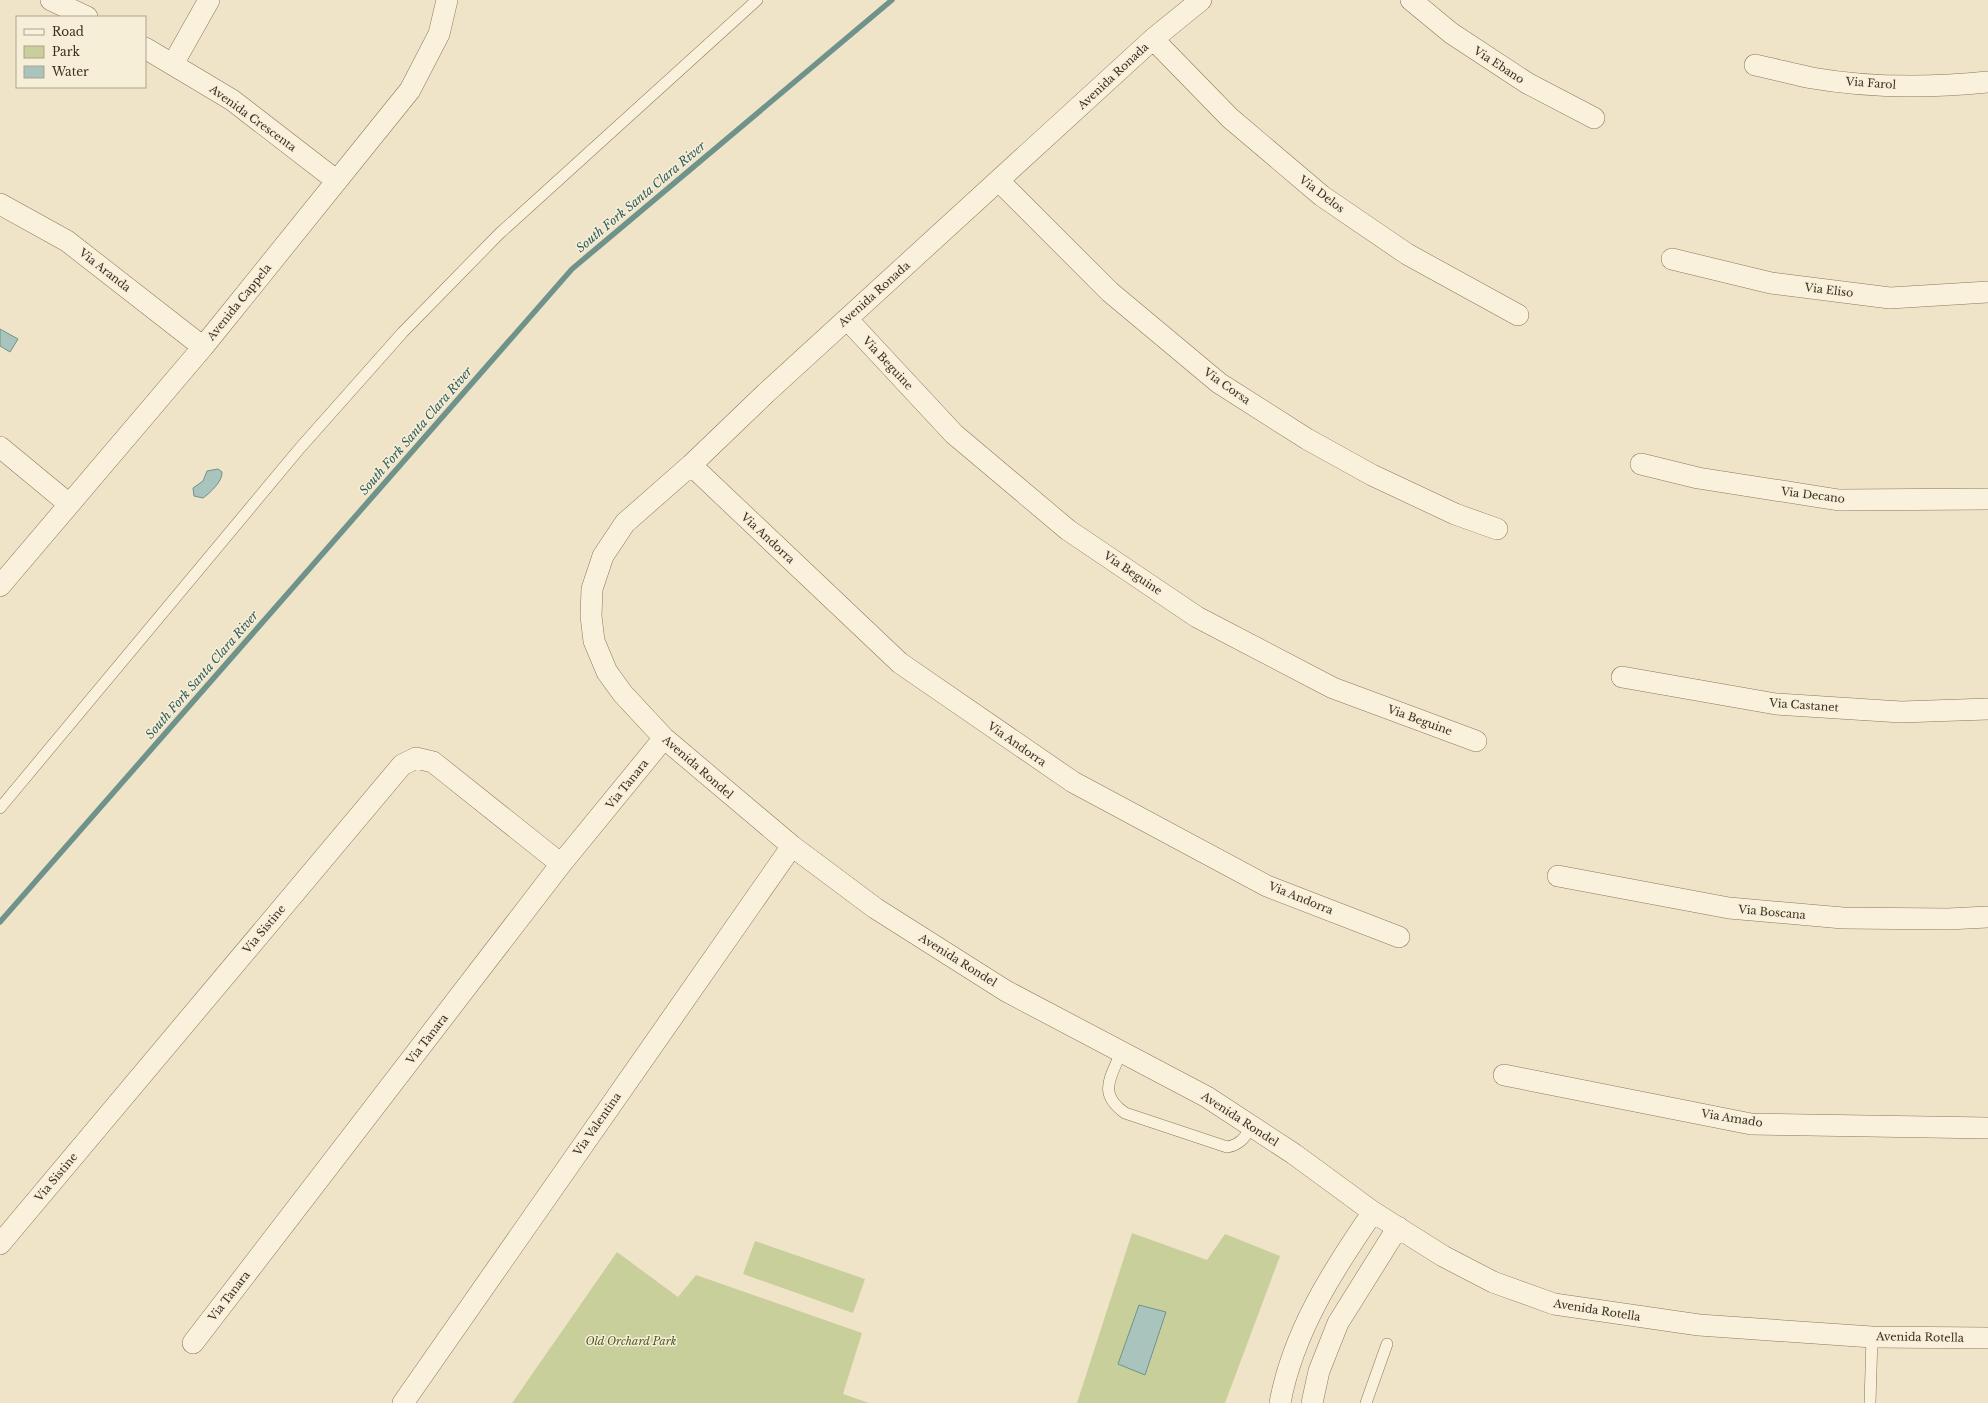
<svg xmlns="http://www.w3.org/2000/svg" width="1988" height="1403" font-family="'Libre Baskerville',serif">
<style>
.green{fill:#c9cf9b}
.water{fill:#a9c4bc;stroke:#6f938a}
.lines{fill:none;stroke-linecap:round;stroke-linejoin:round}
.stream{stroke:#6f938a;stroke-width:5.5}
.lane-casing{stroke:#8d765c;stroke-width:12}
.street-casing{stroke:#8d765c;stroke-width:22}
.lane{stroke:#faf1dc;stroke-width:11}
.street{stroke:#faf1dc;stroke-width:21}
.labels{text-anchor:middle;stroke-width:3;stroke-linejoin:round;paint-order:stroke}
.street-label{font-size:11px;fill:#3d2e20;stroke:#f7eed8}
.park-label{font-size:11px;font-style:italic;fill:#4d5a26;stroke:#f7eed8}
.water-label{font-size:12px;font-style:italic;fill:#2f5d5a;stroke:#f7eed8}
</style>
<rect width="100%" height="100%" fill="#f0e4c8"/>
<path class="green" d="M1132 1233 1207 1260 1225 1234 1280 1256 1225 1403H1077Z
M755 1241 865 1279 853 1313 743 1274Z
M617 1252 678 1297 696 1275 862 1333 843 1394 869 1403H512Z"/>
<path class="water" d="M0 329 18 339 10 352 0 346Z
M218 469 222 472C223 481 210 493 203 498L194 496 193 488 203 481 207 471Z
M1139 1305 1166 1312 1145 1375 1118 1364Z"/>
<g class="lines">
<path class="stream" d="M0 922 572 269 892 0"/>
<defs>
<path id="lane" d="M0 808 300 448 403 332 499 234 757 0
M1121 1052C1111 1078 1097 1093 1125 1113L1227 1147C1240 1145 1245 1137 1252 1127
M1366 1403 1387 1344
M1870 1403 1872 1337"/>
<path id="street" d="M51 0 87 17
M1201 0 1153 39 766 393 691 465 625 523 603 556 592 589 591 616 594 641 607 672 623 694 664 738 792 846 875 908 1006 991 1207 1097 1294 1154 1373 1212 1443 1256 1493 1282 1554 1304 1699 1325 1872 1337 1988 1338
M1411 0 1451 33 1527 83 1594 118
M1153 39 1230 118 1322 196 1407 254 1518 315
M145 48 232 100 337 181
M173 64 209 0
M1755 65C1774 69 1793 74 1812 78 1870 88 1930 88 1988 82
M999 181 1110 292 1219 383 1307 439 1372 475 1455 514 1497 529
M0 204 67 241 203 347
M1672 259 1771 283 1890 298 1988 292
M847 319 954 434 1068 530 1197 617 1333 688 1476 741
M0 447 69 504
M1641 464 1698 478 1839 500 1988 499
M691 465 900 663 1073 782 1267 886 1399 937
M0 586 203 347 410 90 439 34 447 0
M1622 677 1776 704 1901 712 1988 709
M1558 876 1729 908 1843 918 1948 919 1988 917
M1504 1075 1751 1124 1988 1128
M0 1244 402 765 416 758 433 762 561 864
M193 1343 561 864 664 738
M403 1403 792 846
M1280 1403C1293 1332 1333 1270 1373 1212
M1312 1403 1319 1371 1338 1323 1398 1227"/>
</defs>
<use href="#lane" class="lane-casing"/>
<use href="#street" class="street-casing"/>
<use href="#lane" class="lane"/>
<use href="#street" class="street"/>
</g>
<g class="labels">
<g class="street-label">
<text transform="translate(1499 65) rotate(33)" y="4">Via Ebano</text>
<text transform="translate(1113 76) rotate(-43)" y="4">Avenida Ronada</text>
<text transform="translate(1871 83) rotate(4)" y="4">Via Farol</text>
<text transform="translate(253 118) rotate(36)" y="4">Avenida Crescenta</text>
<text transform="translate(1322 194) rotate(37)" y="4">Via Delos</text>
<text transform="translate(105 270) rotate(38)" y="4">Via Aranda</text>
<text transform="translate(1829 290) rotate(7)" y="4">Via Eliso</text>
<text transform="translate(874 294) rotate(-42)" y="4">Avenida Ronada</text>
<text transform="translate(239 302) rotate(-51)" y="4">Avenida Cappela</text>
<text transform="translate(888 363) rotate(47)" y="4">Via Beguine</text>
<text transform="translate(1227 386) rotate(35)" y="4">Via Corsa</text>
<text transform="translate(1813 495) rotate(7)" y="4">Via Decano</text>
<text transform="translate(768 538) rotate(43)" y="4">Via Andorra</text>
<text transform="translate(1133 573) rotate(34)" y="4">Via Beguine</text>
<text transform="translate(1804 705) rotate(4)" y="4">Via Castanet</text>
<text transform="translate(1420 720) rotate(20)" y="4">Via Beguine</text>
<text transform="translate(1017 744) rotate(35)" y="4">Via Andorra</text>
<text transform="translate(698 767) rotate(41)" y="4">Avenida Rondel</text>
<text transform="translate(627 784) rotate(-51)" y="4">Via Tanara</text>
<text transform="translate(1301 898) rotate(22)" y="4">Via Andorra</text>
<text transform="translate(1772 912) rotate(5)" y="4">Via Boscana</text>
<text transform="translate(264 929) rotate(-50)" y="4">Via Sistine</text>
<text transform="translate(958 960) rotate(32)" y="4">Avenida Rondel</text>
<text transform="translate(427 1039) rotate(-52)" y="4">Via Tanara</text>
<text transform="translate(1732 1118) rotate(9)" y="4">Via Amado</text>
<text transform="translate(1240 1119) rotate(33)" y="4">Avenida Rondel</text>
<text transform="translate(597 1124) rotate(-55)" y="4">Via Valentina</text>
<text transform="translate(56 1177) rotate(-50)" y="4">Via Sistine</text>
<text transform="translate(229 1296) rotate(-52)" y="4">Via Tanara</text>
<text transform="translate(1597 1310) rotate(9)" y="4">Avenida Rotella</text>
<text transform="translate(1920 1337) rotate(1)" y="4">Avenida Rotella</text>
</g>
<g class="park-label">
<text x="631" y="1345">Old Orchard Park</text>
</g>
<g class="water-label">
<text transform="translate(641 197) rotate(-40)" y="4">South Fork Santa Clara River</text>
<text transform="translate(416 431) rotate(-49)" y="4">South Fork Santa Clara River</text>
<text transform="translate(202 675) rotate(-49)" y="4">South Fork Santa Clara River</text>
</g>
</g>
<rect x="16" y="16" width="130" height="72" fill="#f7eed8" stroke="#ada18e"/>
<rect x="24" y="29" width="20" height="6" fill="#faf1dc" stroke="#ada18e"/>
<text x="52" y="36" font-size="12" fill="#3d2e20">Road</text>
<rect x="24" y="46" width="20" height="12" fill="#c9cf9b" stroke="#ada18e"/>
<text x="52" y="56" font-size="12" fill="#3d2e20">Park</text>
<rect x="24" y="66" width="20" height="12" fill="#a9c4bc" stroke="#ada18e"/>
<text x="52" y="76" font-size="12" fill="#3d2e20">Water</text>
</svg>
